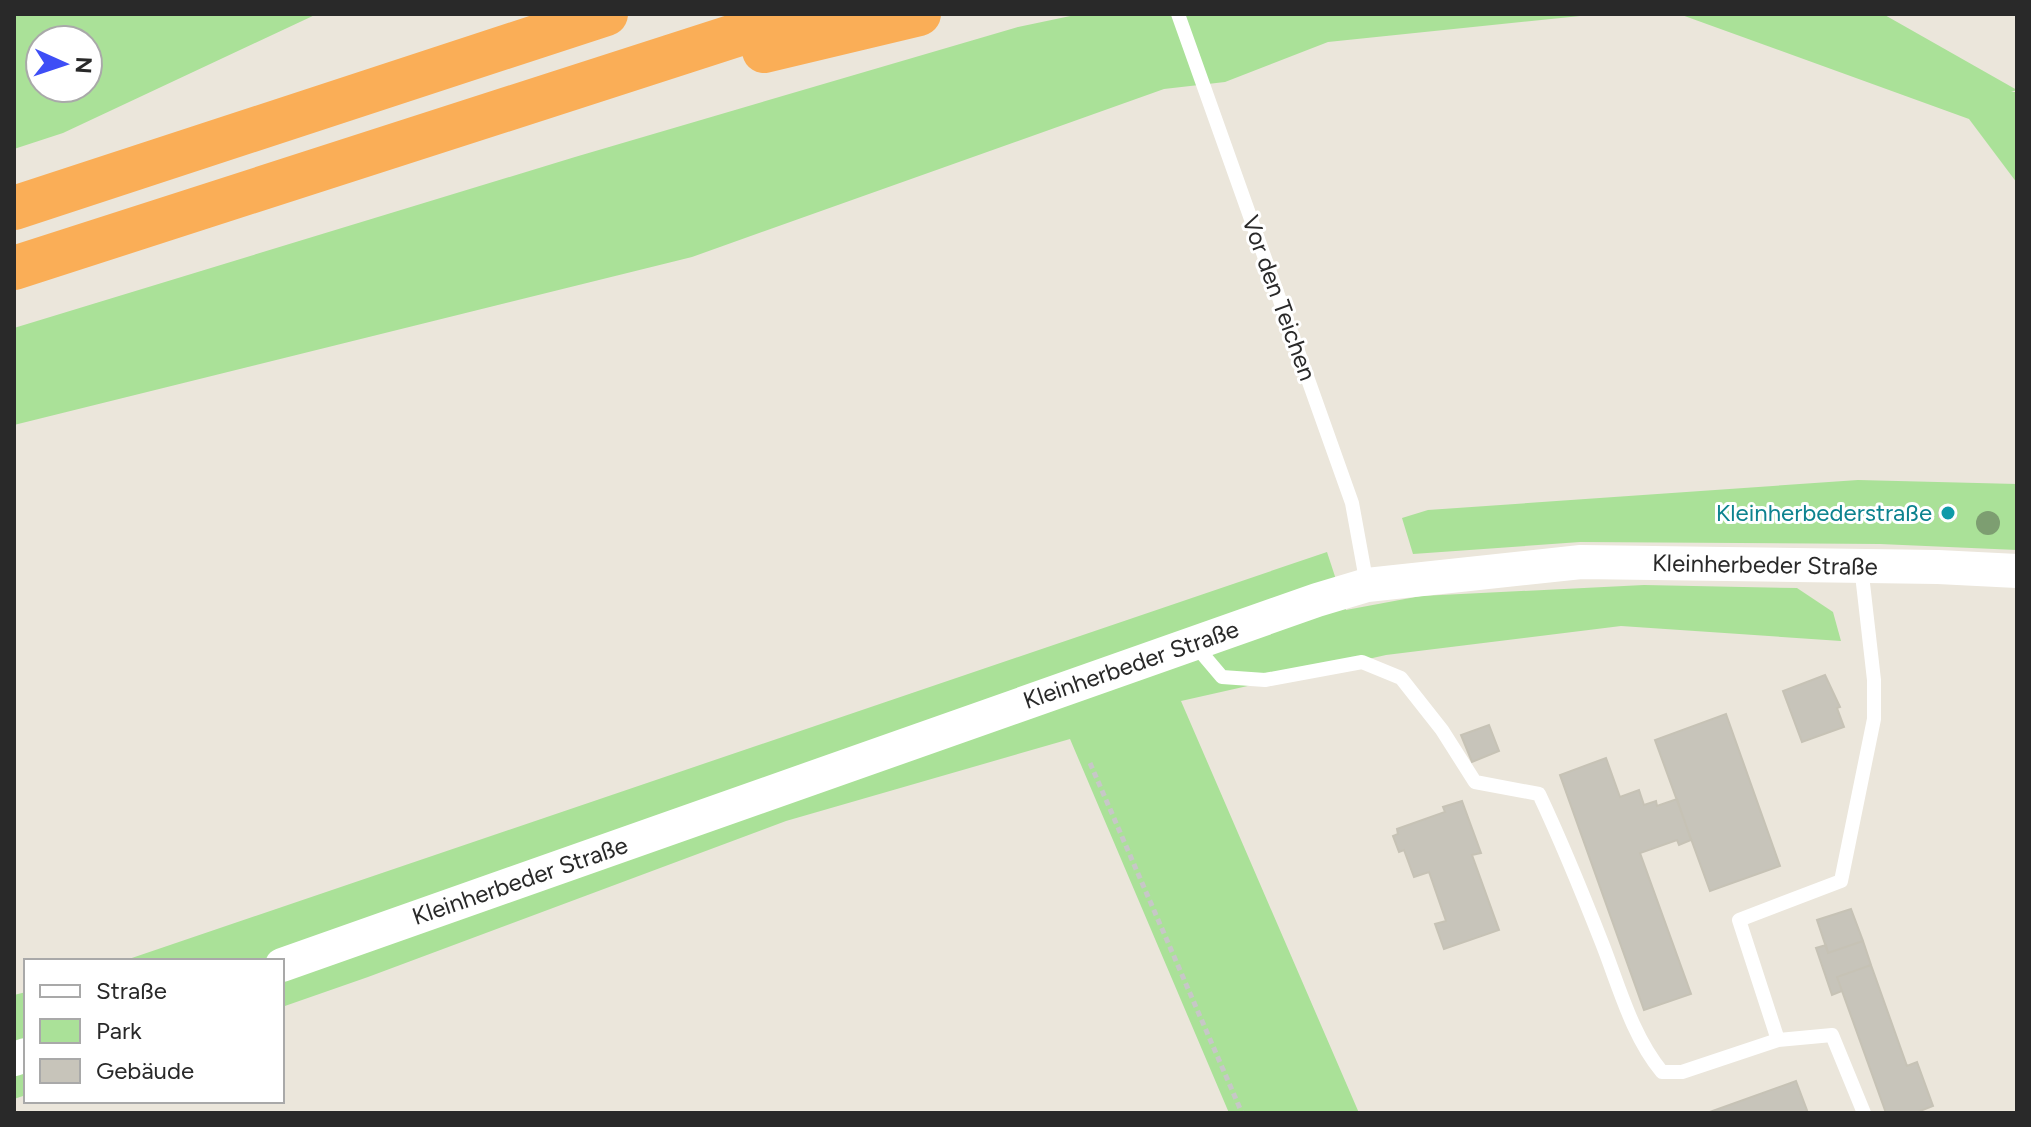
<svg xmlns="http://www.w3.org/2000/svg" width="2031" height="1127" font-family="Figtree,sans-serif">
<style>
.green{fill:#aae198;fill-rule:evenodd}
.building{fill:#c7c4ba;stroke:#c6c2b5;stroke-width:2}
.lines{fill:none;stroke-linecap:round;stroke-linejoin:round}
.path{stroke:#c7c7c7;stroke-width:5;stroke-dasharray:6 4;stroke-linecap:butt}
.service{stroke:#fff;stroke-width:14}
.tertiary{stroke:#fff;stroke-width:34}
.motorway{stroke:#faae57;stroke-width:44}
.tree{fill:#7d9e71}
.culture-dot{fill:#0f9aa8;stroke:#fff;stroke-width:3}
.labels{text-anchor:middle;stroke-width:6;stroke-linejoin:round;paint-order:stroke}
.street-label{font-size:24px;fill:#292929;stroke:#fff}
.culture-label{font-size:24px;fill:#0d838f;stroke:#fff;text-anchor:end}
</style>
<rect width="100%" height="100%" fill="#ebe6db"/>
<path class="green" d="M14 14H317L63 133 14 149ZM88 40V88H40V40Z
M1080 14H1600L1328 42 1225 82 1164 89 692 257 14 425V328L575 157 1018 27Z
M1679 14H1883L2017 90 2011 92H2017V183L1969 119Z
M1858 480 2017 484V550L1880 544 1580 542 1413 554 1402 518 1428 510Z
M1327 552 1346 610 1421 596 1644 585 1797 588 1833 612 1841 641 1621 626 1386 655 1181 701 1359 1113H1229L1070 739 786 821 368 977 282 1007V961H123Z
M26 992V1095L14 1099V995Z"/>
<path class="building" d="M1940 508 1956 510V518L1939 517Z
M1825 675 1840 707 1837 708 1844 727 1802 742 1783 691Z
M1726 714 1780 866 1710 891 1655 740Z
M1489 725 1499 751 1472 762 1461 735Z
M1606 758 1620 797 1639 790 1644 805 1656 801 1657 806 1677 799 1691 840 1679 845 1677 840 1640 853 1691 994 1644 1010 1560 775Z
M1462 801 1481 853 1472 855 1499 930 1444 949 1435 924 1446 921 1429 872 1414 877 1404 850 1399 852 1393 836 1398 834 1397 829 1445 812 1443 807Z
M1851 909 1863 941 1828 953 1817 920Z
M1863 941 1871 965 1837 977 1842 991 1832 995 1816 948 1826 945 1828 953Z
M1871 965 1907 1066 1917 1062 1933 1106 1915 1113H1886L1837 977Z
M1796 1081 1808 1113H1707Z"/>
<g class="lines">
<path class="path" d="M1090 763 1242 1113"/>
<path class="service" d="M1178 14 1352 503 1367 585
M1194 644 1222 677 1265 680 1362 662 1401 678 1442 730 1475 782 1539 794C1562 843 1582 892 1602 943 1619 986 1632 1036 1662 1072H1682L1778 1040 1832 1035 1864 1113
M1778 1040 1739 920 1841 881 1874 719V680L1861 566"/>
<path class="tertiary" d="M282 965 1317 600 1367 585 1581 562 1938 567 2017 571
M14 1059 26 1055"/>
<path class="motorway" d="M764 51 919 14
M14 208 606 14
M14 268 802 14"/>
</g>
<circle class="tree" cx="1988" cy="523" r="12"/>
<circle class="culture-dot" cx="1948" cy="513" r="8"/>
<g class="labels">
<g class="street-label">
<text transform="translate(1279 298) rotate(70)" y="8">Vor den Teichen</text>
<text transform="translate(1765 565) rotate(1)" y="8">Kleinherbeder Straße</text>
<text transform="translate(1131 665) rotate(-19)" y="8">Kleinherbeder Straße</text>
<text transform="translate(520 881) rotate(-19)" y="8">Kleinherbeder Straße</text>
</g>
<g class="culture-label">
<text x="1932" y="521">Kleinherbederstraße</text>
</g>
</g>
<rect width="2031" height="1127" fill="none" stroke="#292929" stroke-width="32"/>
<rect x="24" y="959" width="260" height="144" fill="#ffffff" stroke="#a9a9a9" stroke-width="2"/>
<rect x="40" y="985" width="40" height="12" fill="#ffffff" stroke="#a9a9a9" stroke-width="2"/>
<text x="96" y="999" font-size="24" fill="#292929">Straße</text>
<rect x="40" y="1019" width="40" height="24" fill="#aae198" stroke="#a9a9a9" stroke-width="2"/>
<text x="96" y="1039" font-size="24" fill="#292929">Park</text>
<rect x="40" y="1059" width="40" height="24" fill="#c7c4ba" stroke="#a9a9a9" stroke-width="2"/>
<text x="96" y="1079" font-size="24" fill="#292929">Gebäude</text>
<g transform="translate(64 64) rotate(93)"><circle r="38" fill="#ffffff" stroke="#a9a9a9" stroke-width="2"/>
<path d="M0-6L14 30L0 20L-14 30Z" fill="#3e4ef6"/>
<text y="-12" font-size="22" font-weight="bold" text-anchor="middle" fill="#292929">N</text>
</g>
</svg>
